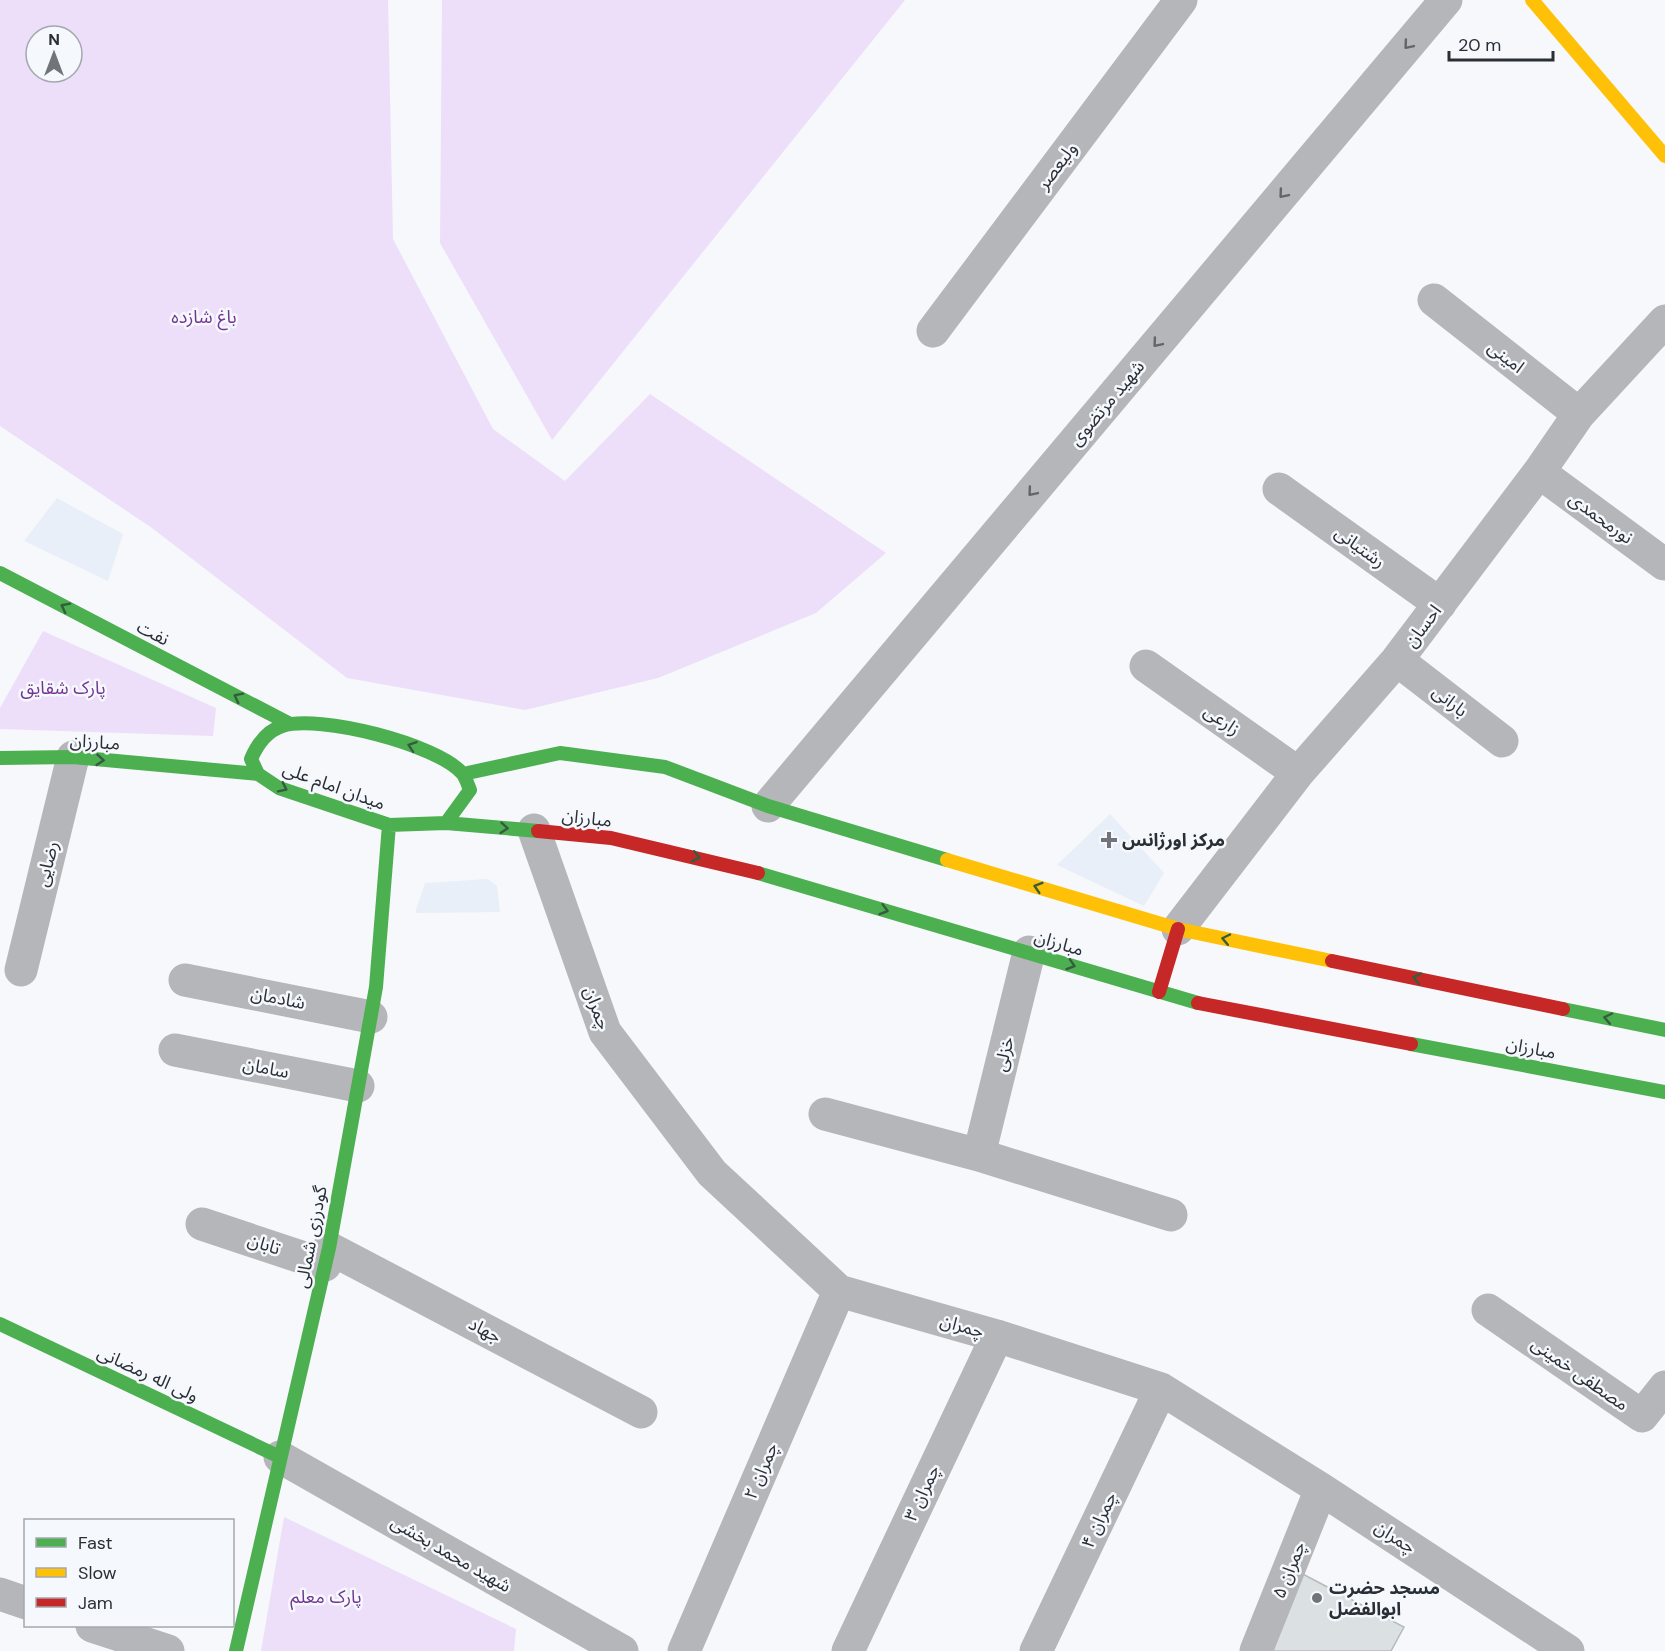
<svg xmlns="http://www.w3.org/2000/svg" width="1665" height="1651" font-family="'DM Sans','Noto Sans Arabic',sans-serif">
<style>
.built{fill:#e8eff9}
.green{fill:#eddff9;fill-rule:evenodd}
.building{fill:#dbe0e3;stroke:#b5babd;stroke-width:1.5}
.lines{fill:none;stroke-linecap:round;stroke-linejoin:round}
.street{stroke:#b5b6b9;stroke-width:33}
.fast{stroke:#4caf50;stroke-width:14}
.slow{stroke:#ffc107;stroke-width:14}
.jam{stroke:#c62828;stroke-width:14}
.oneway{stroke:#62656a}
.oneway2{stroke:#365c3f}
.poi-dot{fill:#71757b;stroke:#f5f8fc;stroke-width:2}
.labels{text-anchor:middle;stroke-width:5;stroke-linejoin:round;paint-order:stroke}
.street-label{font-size:18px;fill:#2a2f36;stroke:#f5f8fc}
.park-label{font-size:18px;fill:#733595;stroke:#f5f8fc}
.poi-label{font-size:18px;font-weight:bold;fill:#2a2f36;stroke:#f5f8fc;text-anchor:start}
</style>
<rect width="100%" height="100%" fill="#f6f8fb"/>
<path class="built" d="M57 498 123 534 108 581 24 541Z
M1110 814 1164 873 1144 906 1057 865Z
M488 879 497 886 500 912 415 913 425 883Z"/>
<path class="green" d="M0 0H388L393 239 493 429 565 481 650 394 886 553 816 613 658 678 525 710 347 678 152 528 0 426ZM36 36H72V72H36Z
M442 0H905L552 440 440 243Z
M43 631 216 708 213 736 0 729V708Z
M284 1517 516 1629 514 1651H261Z"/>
<path class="building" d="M1295 1570 1404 1627 1391 1651H1262Z"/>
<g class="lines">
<path class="street" d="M1434 300 1579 414
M933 331 1181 0
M1539 472 1664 564
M1279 489 1440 604
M1397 660 1502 741
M1146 666 1298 773
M768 806 1446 0
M534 830 605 1032 712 1173 839 1291 997 1336 1161 1389 1321 1489 1568 1651
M1178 929 1298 773 1397 660 1539 472 1579 414 1665 321
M21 970 73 757
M185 980 371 1017
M175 1050 358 1086
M825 1114 979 1155 1171 1215
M979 1155 1029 952
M202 1224 325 1265
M329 1248 641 1412
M1488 1310 1642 1416 1665 1387
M280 1457 622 1651
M0 1594 26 1603
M92 1626 168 1651
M684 1651 839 1291
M848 1651 997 1336
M1036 1651 1161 1389
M1256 1651 1321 1489"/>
<path class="fast" d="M0 573 290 724
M0 758 73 757 258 774
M463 774 560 753 665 767 768 806 947 860
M446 823 470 790C468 785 466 778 462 773 436 744 319 714 282 726 267 731 257 745 251 759L258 774 279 788 389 825 446 823 538 831
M758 873 1198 1003
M1563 1009 1665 1030
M1411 1044 1665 1092
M0 1324 280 1457
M236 1651 329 1248 376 987 389 825"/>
<path class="slow" d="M1532 0 1665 156
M947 860 1178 929 1332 961"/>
<path class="jam" d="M538 831 611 838 758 873
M1332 961 1563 1009
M1159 992 1178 929
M1198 1003 1411 1044"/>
</g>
<defs><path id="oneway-chevron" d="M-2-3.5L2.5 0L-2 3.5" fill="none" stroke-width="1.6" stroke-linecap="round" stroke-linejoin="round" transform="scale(1.5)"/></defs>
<g class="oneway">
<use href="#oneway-chevron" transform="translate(1408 45) rotate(130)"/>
<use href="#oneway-chevron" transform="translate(1283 194) rotate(130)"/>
<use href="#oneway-chevron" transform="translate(1157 343) rotate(130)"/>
<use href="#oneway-chevron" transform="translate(1032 492) rotate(130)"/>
</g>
<g class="oneway2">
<use href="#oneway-chevron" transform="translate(65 607) rotate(-153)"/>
<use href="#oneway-chevron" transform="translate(238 697) rotate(-153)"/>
<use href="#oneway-chevron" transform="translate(412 746) rotate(-161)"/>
<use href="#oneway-chevron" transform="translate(100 760) rotate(5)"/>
<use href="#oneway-chevron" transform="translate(283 788) rotate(26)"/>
<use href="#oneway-chevron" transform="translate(504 828) rotate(5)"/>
<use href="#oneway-chevron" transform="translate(696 857) rotate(13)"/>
<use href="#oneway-chevron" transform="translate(1038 887) rotate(-163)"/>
<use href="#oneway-chevron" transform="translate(884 910) rotate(16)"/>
<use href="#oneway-chevron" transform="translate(1226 939) rotate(-168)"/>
<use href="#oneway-chevron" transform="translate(1071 965) rotate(17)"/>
<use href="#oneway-chevron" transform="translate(1417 978) rotate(-168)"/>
<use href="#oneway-chevron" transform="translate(1608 1018) rotate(-168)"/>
</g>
<g class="poi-dot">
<path d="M1106 831h6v6h6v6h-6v6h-6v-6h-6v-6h6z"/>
<circle cx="1317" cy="1598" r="6"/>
</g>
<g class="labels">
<g class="street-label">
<text transform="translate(1057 166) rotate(-53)" y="6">ولیعصر</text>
<text transform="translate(1506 357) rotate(38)" y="6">امینی</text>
<text transform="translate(1107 403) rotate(-50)" y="6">شهید مرتضوی</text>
<text transform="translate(1601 518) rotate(36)" y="6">نورمحمدی</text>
<text transform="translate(1360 547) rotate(36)" y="6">رشتیانی</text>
<text transform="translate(1423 626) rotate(-53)" y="6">احسان</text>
<text transform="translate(153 633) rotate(27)" y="6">نفت</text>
<text transform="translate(1450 701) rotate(38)" y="6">بارانی</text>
<text transform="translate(1222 720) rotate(35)" y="6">زارعی</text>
<text transform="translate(95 742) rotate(4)" y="6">مبارزان</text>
<text transform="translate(334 786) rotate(20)" y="6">میدان امام علی</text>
<text transform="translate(587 818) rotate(7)" y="6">مبارزان</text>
<text transform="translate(47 864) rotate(-76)" y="6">رضایی</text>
<text transform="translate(1059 943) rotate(17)" y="6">مبارزان</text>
<text transform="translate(278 998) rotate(11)" y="6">شادمان</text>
<text transform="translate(597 1008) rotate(69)" y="6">چمران</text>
<text transform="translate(1531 1048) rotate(11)" y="6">مبارزان</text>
<text transform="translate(1004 1054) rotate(-76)" y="6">خزلی</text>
<text transform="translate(266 1068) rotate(11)" y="6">سامان</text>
<text transform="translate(311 1237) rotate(-79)" y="6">گودرزی شمالی</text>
<text transform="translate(264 1244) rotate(18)" y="6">تابان</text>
<text transform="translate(962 1326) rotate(16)" y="6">چمران</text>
<text transform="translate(485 1330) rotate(28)" y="6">جهاد</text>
<text transform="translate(148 1374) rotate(25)" y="6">ولی اله رمضانی</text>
<text transform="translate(1580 1374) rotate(35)" y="6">مصطفی خمینی</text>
<text transform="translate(761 1471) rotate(-67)" y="6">چمران ۲</text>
<text transform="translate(922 1493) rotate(-65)" y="6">چمران ۳</text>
<text transform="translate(1099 1520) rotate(-65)" y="6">چمران ۴</text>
<text transform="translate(1395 1537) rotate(33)" y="6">چمران</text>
<text transform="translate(451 1554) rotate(30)" y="6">شهید محمد بخشی</text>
<text transform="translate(1289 1570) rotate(-68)" y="6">چمران ۵</text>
</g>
<g class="park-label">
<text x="204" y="323">باغ شازده</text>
<text x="63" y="694">پارک شقایق</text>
<text x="326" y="1603">پارک معلم</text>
</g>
<g class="poi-label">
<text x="1122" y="846">مرکز اورژانس</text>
<text x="1329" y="1594">مسجد حضرت<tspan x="1329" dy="21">ابوالفضل</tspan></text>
</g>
</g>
<rect x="24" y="1519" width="210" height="108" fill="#f5f8fc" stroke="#a4a8ad" stroke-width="1.5"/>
<rect x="36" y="1538" width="30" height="9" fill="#4caf50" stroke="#a4a8ad" stroke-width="1.5"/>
<text x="78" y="1549" font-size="18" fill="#2a2f36">Fast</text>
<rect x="36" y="1568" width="30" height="9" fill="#ffc107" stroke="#a4a8ad" stroke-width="1.5"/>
<text x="78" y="1579" font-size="18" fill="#2a2f36">Slow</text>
<rect x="36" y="1598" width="30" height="9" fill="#c62828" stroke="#a4a8ad" stroke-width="1.5"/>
<text x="78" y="1609" font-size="18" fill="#2a2f36">Jam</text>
<g transform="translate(54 54)"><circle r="28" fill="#f5f8fc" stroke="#a4a8ad" stroke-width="1.5"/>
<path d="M0-4.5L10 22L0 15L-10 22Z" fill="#71757b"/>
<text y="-9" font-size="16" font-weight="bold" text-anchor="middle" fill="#2a2f36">N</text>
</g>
<path d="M1449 51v9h104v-9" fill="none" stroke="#2a2f36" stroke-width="3"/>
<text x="1458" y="51" font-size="18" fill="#2a2f36" stroke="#f5f8fc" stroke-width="4.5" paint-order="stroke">20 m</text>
</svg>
